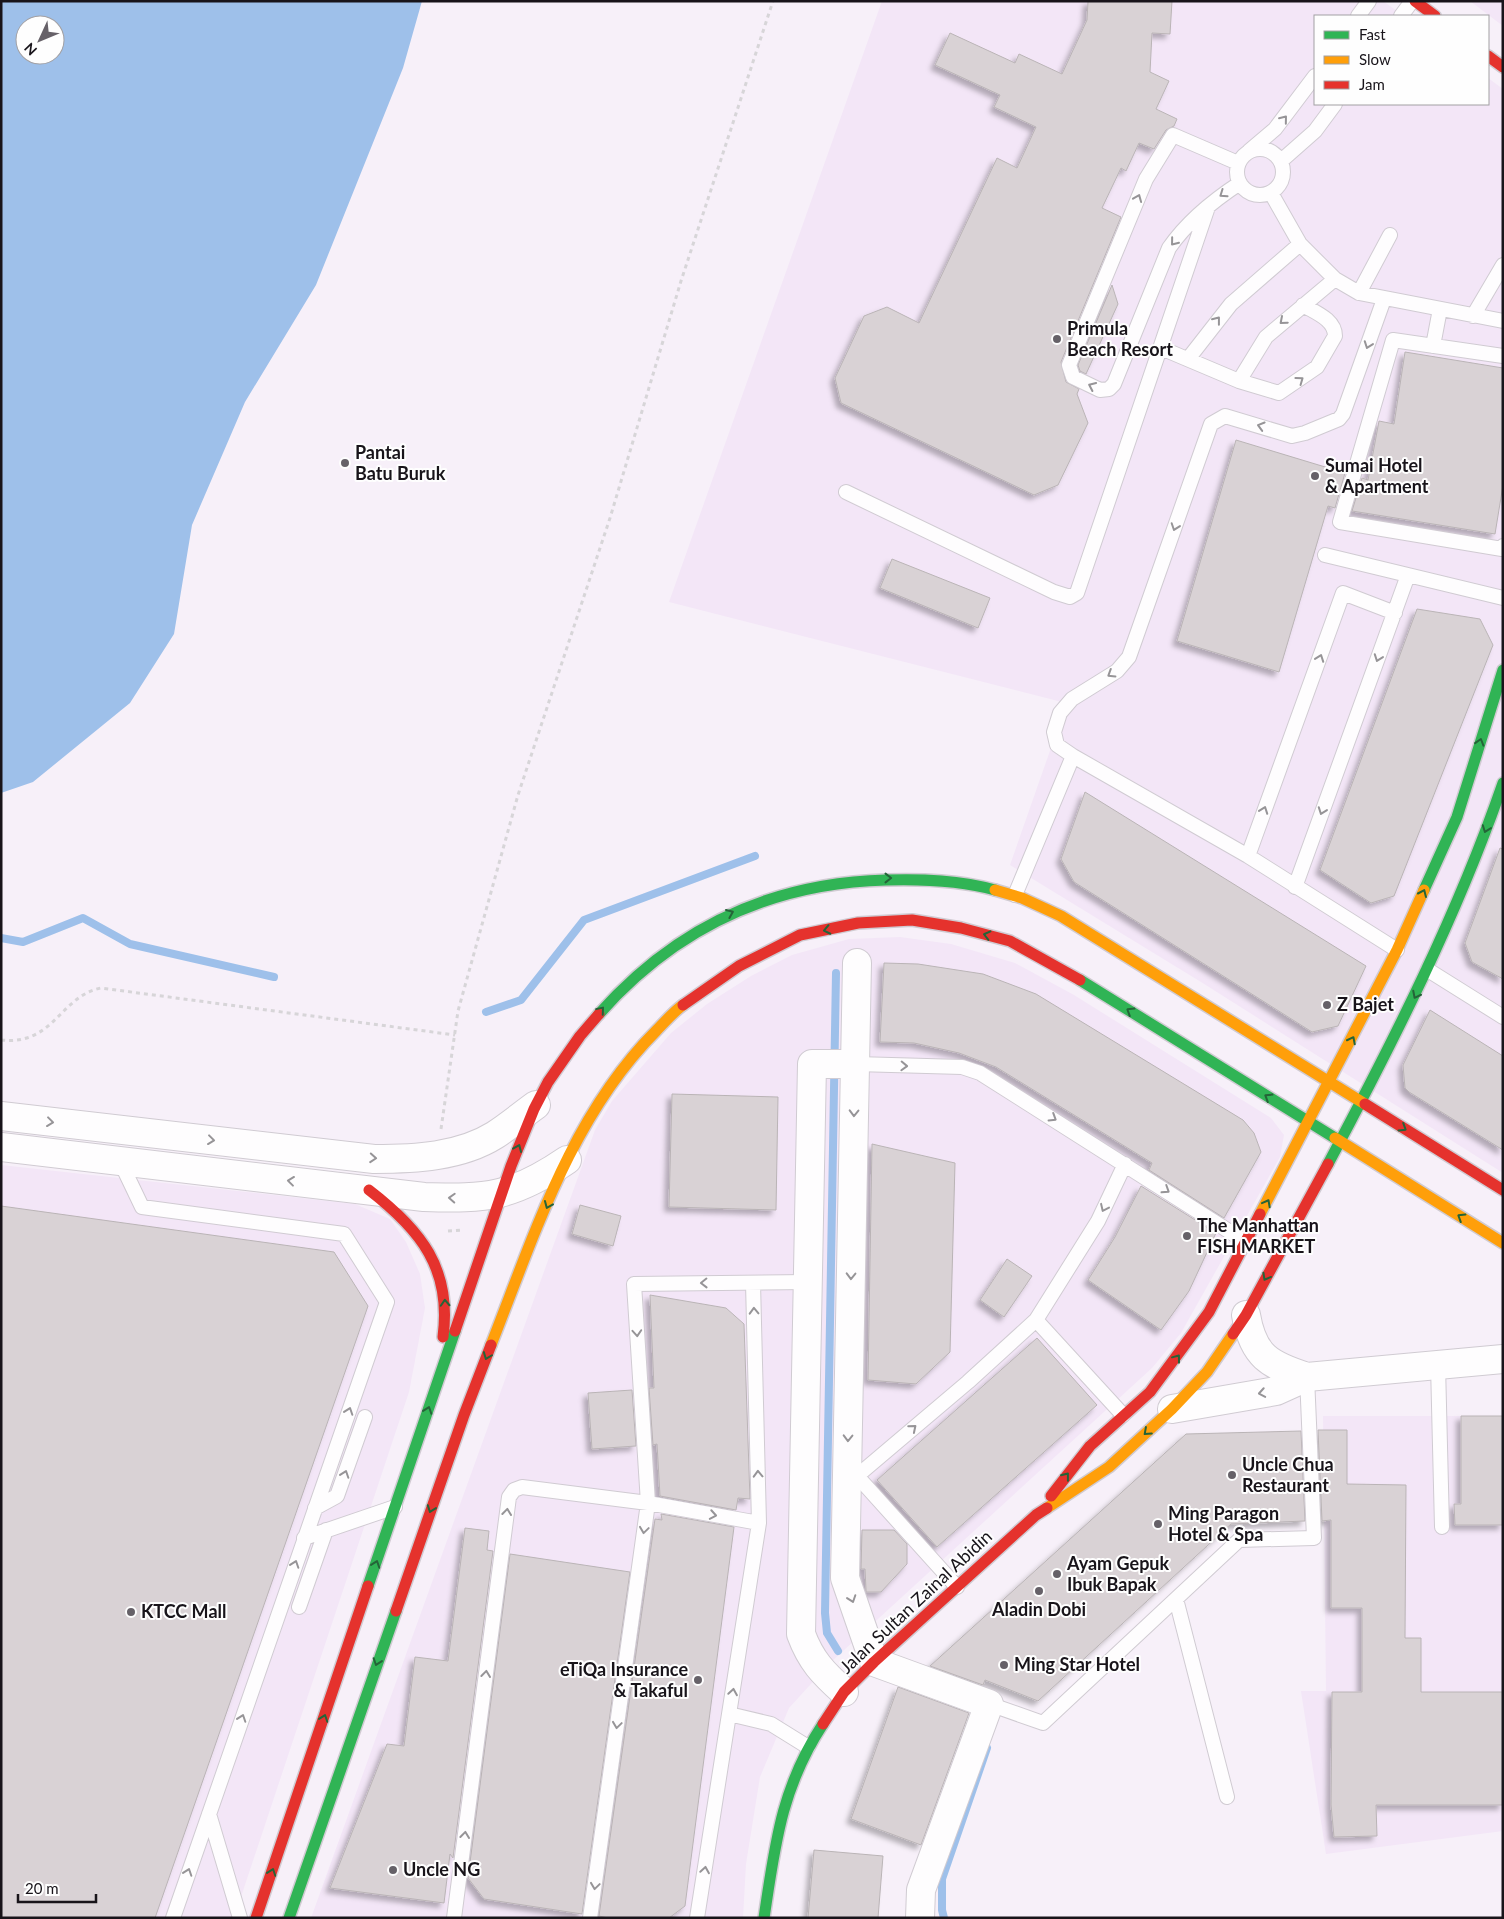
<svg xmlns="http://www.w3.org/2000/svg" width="1504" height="1919" font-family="Lato,sans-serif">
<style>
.built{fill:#f3e6f7}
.water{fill:#9ec0ea;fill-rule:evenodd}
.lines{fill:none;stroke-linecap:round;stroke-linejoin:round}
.stream{stroke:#9ec0ea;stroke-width:8}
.building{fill:#d9d2d5;stroke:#bab4b6;filter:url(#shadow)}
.lane-casing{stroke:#d0cbd2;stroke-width:16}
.street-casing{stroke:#d0cbd2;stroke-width:30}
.fast-casing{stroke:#d0cbd2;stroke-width:14}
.slow-casing{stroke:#d0cbd2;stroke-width:14}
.jam-casing{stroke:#d0cbd2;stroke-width:14}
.path{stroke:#d7d5d8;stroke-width:3;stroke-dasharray:4 4;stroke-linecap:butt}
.lane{stroke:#fefdfe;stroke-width:14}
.street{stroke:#fefdfe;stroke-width:28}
.fast{stroke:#30b455;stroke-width:11}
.slow{stroke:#ff9f0a;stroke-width:11}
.jam{stroke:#e5322d;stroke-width:11}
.oneway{stroke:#969497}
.oneway2{stroke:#246438}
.poi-dot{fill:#666168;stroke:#fefefe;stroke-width:2}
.labels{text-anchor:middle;stroke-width:4;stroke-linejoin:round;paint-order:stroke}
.poi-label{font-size:18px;font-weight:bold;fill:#18141a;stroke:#fefefe;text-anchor:start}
.street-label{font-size:18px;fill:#18141a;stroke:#fefefe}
</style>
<defs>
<filter id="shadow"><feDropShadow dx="-4.5" dy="4.5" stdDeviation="2.5" flood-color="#0004"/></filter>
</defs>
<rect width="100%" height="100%" fill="#f7f0f9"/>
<path class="built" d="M882 1H1383L1404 16H1315V104H1488V78L1503 89V1173L1201 982 1010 865 1066 705 1058 701 669 602Z
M1470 1H1503V26Z
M900 937 951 944 1015 963 1074 995 1271 1118 1284 1135 1280 1157 1181 1333 1152 1368 831 1662 789 1708 760 1777 746 1864 743 1918H311L595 1130 612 1101 671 1033 707 1004 751 976 792 955 849 939Z
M1 1165 355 1204 390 1219 406 1242 420 1274 425 1308 409 1392 234 1918H1Z
M1323 1416H1503V1831L1326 1854 1301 1691H1326Z"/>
<path class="water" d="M1 1H422L403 68 316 285 245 402 192 525 174 634 130 703 33 782 1 793ZM25 25H55V55H25Z"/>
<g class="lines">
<path class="stream" d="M1 938 23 942 83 918 130 944 274 977
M836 973 825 1613 827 1633 838 1651
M486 1012 521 1000 584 920 755 856
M944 1918 942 1910V1879L987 1748"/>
</g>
<path class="building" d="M1088 1H1172L1170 34 1152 33 1150 72 1169 81 1156 109 1177 119 1174 126 1166 130 1154 149 1139 143 1126 171 1121 168 1102 208 1121 217 1061 362 1066 382 1079 389 1077 394 1088 423 1058 485 1034 495 841 403 835 378 864 316 887 307 919 323 997 158 1017 168 1036 127 994 107 1000 95 935 65 950 33 1015 63 1019 54 1062 74 1087 20Z
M1112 285 1118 304 1086 374 1080 371 1078 365Z
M1405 352 1503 368V485L1495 534 1352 511 1362 478 1368 480 1379 421 1394 424Z
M1236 440 1345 473 1335 508 1328 506 1279 672 1177 641Z
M892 559 990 598 978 628 880 588Z
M1417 609 1480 619 1493 645 1394 896 1371 903 1320 870Z
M1085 792 1366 966 1338 1026 1312 1032 1074 882 1061 859Z
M1500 848 1503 849V979L1472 962 1465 943Z
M884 963 918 964 983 974 1036 994 1243 1120 1254 1133 1261 1152 1224 1218 1149 1170 1152 1163 996 1067 959 1053 914 1043 880 1042Z
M1430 1010 1503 1056V1150L1409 1092 1405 1088 1403 1065Z
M672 1094 778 1097 776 1210 669 1207Z
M872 1144 955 1163 950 1352 916 1384 868 1380Z
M1141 1186 1216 1233 1189 1291 1161 1330 1088 1280 1115 1237Z
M580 1205 621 1216 613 1246 572 1234Z
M1 1206 334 1252 368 1306 155 1918H1Z
M1007 1259 1032 1276 1004 1317 980 1300Z
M650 1295 726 1308 744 1324 750 1499 738 1498 736 1510 660 1496 657 1444 653 1445 649 1388H654Z
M1037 1338 1097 1405 937 1547 877 1480Z
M632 1390 636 1446 592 1449 588 1393Z
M1461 1416H1503V1525H1455L1454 1504H1461Z
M1318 1430H1347V1484L1406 1485 1405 1638H1421V1692H1503V1805H1376L1377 1836 1334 1837 1331 1805 1332 1692H1362V1608H1331V1520L1322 1521Z
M1301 1431 1305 1521 1231 1524 1038 1701 985 1680 983 1685 930 1666 1186 1434Z
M661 1514 734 1527 691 1859 685 1906 669 1918H608L599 1916 655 1519 662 1520Z
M465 1528 489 1531 487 1550 493 1551 453 1858 450 1854 444 1903 330 1888 387 1744 404 1746 415 1657 448 1661Z
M862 1530H894L907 1544V1564L881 1592H866V1590L865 1569H861Z
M510 1554 630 1572 582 1914 484 1899 468 1878Z
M898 1687 969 1713 921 1845 851 1819Z
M814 1850 883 1856 878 1918H808Z"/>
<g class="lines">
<defs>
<path id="lane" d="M1358 16 1369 1
M1401 16 1412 1
M1237 172a23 23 0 1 1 46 0a23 23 0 1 1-46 0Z
M1249 151 1275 129 1315 76
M1281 161 1315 131 1335 104
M1238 163 1173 135 1146 179 1069 365 1073 377 1100 390 1109 389 1114 384 1169 248C1187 222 1214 200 1240 183
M1271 193 1300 244 1335 279 1359 293 1503 321
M1359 293 1390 235
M1473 316 1503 265
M1433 346 1440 309
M1161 348 1239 381 1279 393 1317 367 1335 336C1335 319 1314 312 1303 305
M1503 356 1393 340 1340 522 1502 549 1503 546
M1188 359 1231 304 1300 244
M1239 381 1266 337 1335 279
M846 492 1054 592 1070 597 1077 593 1208 207
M1325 555 1503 598
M1073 756 1057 745 1054 732 1060 713 1072 699 1117 671 1129 657 1211 424 1225 416 1292 436 1305 433 1339 419 1343 414 1384 299
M1248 856 1343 593 1395 613
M1295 887 1408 575
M1015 895 1073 756 1248 856 1397 950
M1428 970 1503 1017
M856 1064 962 1067 980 1073 1246 1242
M120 1161 142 1207 344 1234 387 1302 173 1918
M1036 1320 1123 1415
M1438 1365 1442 1527
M857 1476 957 1587
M847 1478 857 1476 968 1382 1036 1320 1098 1221 1125 1164
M315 1508 337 1496 365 1417
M304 1538 395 1507
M1176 1599 1227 1797
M299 1607 326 1530
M989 1704 1043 1723 1239 1540 1314 1538 1307 1377
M729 1714 771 1724 808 1747
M209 1814 240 1918
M454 1918 509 1497 514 1490 522 1487 648 1503 759 1523
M590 1918 648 1503 634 1284 808 1282
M697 1918 759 1523 753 1283"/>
<path id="street" d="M857 963 845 1578 874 1662 989 1704 921 1890 920 1918
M1 1116 374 1159C414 1159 460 1157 495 1135 509 1126 522 1115 536 1105
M1 1147 424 1197C487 1199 513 1197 567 1160
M1246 1315C1253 1356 1269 1365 1307 1377
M1172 1409 1276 1391 1307 1377 1503 1359
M844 1692C823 1673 811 1661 801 1634L812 1064H856"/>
<path id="fast" d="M1424 890 1457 817 1503 670
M1080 980 1335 1138
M599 1014C675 928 772 883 886 880 923 879 960 880 995 890
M1328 1164C1394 1040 1457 916 1503 783
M368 1586 455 1331
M289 1918 396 1611
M764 1918C775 1845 781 1788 823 1724"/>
<path id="slow" d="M995 890 1022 898 1061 916 1365 1104
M1335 1138 1503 1243
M1260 1214 1397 950 1424 890
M491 1345C534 1236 571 1116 656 1031 664 1023 673 1012 683 1005
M1047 1508 1109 1467 1172 1409 1207 1372 1233 1334"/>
<path id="jam" d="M1415 1 1435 16
M1488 56 1503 67
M683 1005 739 966 800 935 858 923 912 920 961 928 1010 941 1080 980
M1365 1104 1503 1190
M369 1190C421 1230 452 1269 443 1337
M455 1331 511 1166 534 1109 548 1082 580 1036 599 1014
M1233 1334 1246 1315 1328 1164
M1051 1496 1090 1446 1150 1392 1209 1312 1260 1214
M396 1611 464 1415 491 1345
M823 1724 844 1692 874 1662 1036 1515 1047 1508
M256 1918 368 1586"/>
</defs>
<use href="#lane" class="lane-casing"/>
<use href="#street" class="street-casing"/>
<use href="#fast" class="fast-casing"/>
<use href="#slow" class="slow-casing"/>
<use href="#jam" class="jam-casing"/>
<path class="path" d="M1 1040C54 1046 60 996 101 988L455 1035
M441 1129 458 1011 518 795 610 518 681 281 773 1
M448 1231 462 1230"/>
<use href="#lane" class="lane"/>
<use href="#street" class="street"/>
<use href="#fast" class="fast"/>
<use href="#slow" class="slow"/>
<use href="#jam" class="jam"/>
</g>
<defs><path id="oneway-chevron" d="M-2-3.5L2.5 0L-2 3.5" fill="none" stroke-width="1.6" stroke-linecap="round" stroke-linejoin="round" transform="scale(1.25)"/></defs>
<g class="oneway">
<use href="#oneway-chevron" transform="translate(1284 119) rotate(-51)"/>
<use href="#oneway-chevron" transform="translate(1223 194) rotate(145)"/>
<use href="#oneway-chevron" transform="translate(1138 198) rotate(-68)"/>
<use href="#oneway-chevron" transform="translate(1174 242) rotate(129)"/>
<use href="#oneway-chevron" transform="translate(1217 320) rotate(-52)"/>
<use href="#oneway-chevron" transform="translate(1283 321) rotate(139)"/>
<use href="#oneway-chevron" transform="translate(1368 345) rotate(110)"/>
<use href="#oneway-chevron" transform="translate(1300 380) rotate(-36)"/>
<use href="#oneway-chevron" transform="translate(1092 386) rotate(-155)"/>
<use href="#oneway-chevron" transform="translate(1261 426) rotate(-164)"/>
<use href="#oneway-chevron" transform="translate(1175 527) rotate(109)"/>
<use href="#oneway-chevron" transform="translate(1320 658) rotate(-70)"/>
<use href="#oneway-chevron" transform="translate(1378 658) rotate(110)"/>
<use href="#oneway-chevron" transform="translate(1111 674) rotate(148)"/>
<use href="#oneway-chevron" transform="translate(1264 810) rotate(-70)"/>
<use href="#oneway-chevron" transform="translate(1322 811) rotate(110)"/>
<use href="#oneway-chevron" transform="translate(904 1066) rotate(2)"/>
<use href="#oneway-chevron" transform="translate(854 1113) rotate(91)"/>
<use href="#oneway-chevron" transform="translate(1053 1118) rotate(32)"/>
<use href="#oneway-chevron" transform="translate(50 1122) rotate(7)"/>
<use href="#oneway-chevron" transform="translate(211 1140) rotate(7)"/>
<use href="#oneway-chevron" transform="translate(373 1158) rotate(4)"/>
<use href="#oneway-chevron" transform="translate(291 1181) rotate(-173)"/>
<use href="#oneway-chevron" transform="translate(1166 1190) rotate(33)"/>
<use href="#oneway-chevron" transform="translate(452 1198) rotate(-177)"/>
<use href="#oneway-chevron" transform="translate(1104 1208) rotate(115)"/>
<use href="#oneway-chevron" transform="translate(851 1276) rotate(91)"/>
<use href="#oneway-chevron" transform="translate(704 1283) rotate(179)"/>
<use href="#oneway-chevron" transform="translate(754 1311) rotate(-92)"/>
<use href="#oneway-chevron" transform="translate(637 1333) rotate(86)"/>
<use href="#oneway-chevron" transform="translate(1262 1393) rotate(170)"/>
<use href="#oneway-chevron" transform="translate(349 1411) rotate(-71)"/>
<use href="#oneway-chevron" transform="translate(913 1428) rotate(-40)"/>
<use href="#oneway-chevron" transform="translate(848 1438) rotate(91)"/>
<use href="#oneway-chevron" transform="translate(345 1474) rotate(-71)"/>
<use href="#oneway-chevron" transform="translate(758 1474) rotate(-92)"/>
<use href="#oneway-chevron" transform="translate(507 1512) rotate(-83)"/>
<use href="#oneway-chevron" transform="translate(713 1515) rotate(10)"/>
<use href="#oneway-chevron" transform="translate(644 1530) rotate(98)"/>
<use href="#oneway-chevron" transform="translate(295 1564) rotate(-71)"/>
<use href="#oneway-chevron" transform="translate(852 1599) rotate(71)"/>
<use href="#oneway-chevron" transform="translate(486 1674) rotate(-83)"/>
<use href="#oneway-chevron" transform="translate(733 1692) rotate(-81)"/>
<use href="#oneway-chevron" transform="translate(242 1718) rotate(-71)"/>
<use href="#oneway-chevron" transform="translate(617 1725) rotate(98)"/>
<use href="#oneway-chevron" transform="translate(465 1835) rotate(-83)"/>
<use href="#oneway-chevron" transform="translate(705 1870) rotate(-81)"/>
<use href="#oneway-chevron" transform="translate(188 1872) rotate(-71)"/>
<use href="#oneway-chevron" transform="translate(595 1886) rotate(98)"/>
</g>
<g class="oneway2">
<use href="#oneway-chevron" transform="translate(1480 742) rotate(-73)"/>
<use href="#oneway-chevron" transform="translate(1486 829) rotate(110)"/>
<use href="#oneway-chevron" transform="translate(888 878)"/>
<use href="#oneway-chevron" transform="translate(1423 893) rotate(-66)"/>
<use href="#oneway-chevron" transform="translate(730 913) rotate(-23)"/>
<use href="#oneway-chevron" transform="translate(827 930) rotate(168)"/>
<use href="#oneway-chevron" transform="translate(987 935) rotate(-166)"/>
<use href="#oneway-chevron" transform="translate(1416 995) rotate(117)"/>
<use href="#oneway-chevron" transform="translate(601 1010) rotate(-50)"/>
<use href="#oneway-chevron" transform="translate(1130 1011) rotate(-148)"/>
<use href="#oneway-chevron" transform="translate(1352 1040) rotate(-63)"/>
<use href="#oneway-chevron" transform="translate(1268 1097) rotate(-148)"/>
<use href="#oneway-chevron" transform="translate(1403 1128) rotate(32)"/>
<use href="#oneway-chevron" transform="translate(518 1148) rotate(-67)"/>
<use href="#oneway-chevron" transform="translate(1267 1203) rotate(-62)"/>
<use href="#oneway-chevron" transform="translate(548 1205) rotate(113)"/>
<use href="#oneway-chevron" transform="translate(1461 1217) rotate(-148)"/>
<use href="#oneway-chevron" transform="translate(1266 1277) rotate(119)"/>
<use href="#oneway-chevron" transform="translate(445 1303) rotate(-93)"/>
<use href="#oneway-chevron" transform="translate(487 1356) rotate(111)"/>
<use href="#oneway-chevron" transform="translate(1177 1358) rotate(-53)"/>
<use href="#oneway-chevron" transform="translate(428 1410) rotate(-71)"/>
<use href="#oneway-chevron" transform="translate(1147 1432) rotate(138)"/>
<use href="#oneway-chevron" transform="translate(1066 1476) rotate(-52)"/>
<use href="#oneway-chevron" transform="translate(431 1509) rotate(110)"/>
<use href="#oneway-chevron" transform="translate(376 1564) rotate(-71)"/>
<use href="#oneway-chevron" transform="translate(377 1662) rotate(109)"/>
<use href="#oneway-chevron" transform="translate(324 1718) rotate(-71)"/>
<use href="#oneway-chevron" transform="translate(272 1872) rotate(-71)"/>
</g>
<g class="poi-dot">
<circle cx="1057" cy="339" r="5"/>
<circle cx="345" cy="463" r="5"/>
<circle cx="1315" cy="476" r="5"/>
<circle cx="1327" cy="1005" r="5"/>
<circle cx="1187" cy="1236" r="5"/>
<circle cx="1232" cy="1475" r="5"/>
<circle cx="1158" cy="1524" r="5"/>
<circle cx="1057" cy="1574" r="5"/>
<circle cx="1039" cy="1591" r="5"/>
<circle cx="131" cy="1612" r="5"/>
<circle cx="1004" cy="1665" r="5"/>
<circle cx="698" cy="1680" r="5"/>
<circle cx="393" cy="1870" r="5"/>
</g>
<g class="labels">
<g class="poi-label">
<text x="1067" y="335">Primula<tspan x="1067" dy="21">Beach Resort</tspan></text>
<text x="355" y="459">Pantai<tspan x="355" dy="21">Batu Buruk</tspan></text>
<text x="1325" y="472">Sumai Hotel<tspan x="1325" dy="21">&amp; Apartment</tspan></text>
<text x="1337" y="1011">Z Bajet</text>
<text x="1197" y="1232">The Manhattan<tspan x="1197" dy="21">FISH MARKET</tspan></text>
<text x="1242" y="1471">Uncle Chua<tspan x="1242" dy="21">Restaurant</tspan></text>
<text x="1168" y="1520">Ming Paragon<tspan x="1168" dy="21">Hotel &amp; Spa</tspan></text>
<text x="1067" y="1570">Ayam Gepuk<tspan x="1067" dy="21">Ibuk Bapak</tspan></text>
<text x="1039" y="1616" text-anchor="middle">Aladin Dobi</text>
<text x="141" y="1618">KTCC Mall</text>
<text x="1014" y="1671">Ming Star Hotel</text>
<text x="688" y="1676" text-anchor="end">eTiQa Insurance<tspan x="688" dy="21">&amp; Takaful</tspan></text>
<text x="403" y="1876">Uncle NG</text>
</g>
<g class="street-label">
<text transform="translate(916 1602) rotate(-43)" y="6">Jalan Sultan Zainal Abidin</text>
</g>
</g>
<rect width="1504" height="1919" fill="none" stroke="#18141a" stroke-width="5"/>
<rect x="1314" y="15" width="175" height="90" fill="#fefefe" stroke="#a2a0a3"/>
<rect x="1324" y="31" width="25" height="8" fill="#30b455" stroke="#a2a0a3"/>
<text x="1359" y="40" font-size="15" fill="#18141a">Fast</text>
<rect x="1324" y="56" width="25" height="8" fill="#ff9f0a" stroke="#a2a0a3"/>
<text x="1359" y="65" font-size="15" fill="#18141a">Slow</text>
<rect x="1324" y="81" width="25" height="8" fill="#e5322d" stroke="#a2a0a3"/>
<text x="1359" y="90" font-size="15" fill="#18141a">Jam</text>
<g transform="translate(40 40) rotate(226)"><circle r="24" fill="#fefefe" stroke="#a2a0a3"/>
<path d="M0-4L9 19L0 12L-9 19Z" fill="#666168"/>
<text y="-8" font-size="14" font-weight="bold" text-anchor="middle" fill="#18141a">N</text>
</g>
<path d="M18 1894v8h78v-8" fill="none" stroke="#18141a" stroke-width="2.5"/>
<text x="25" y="1894" font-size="15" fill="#18141a" stroke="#fefefe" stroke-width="4" paint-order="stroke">20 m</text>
</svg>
